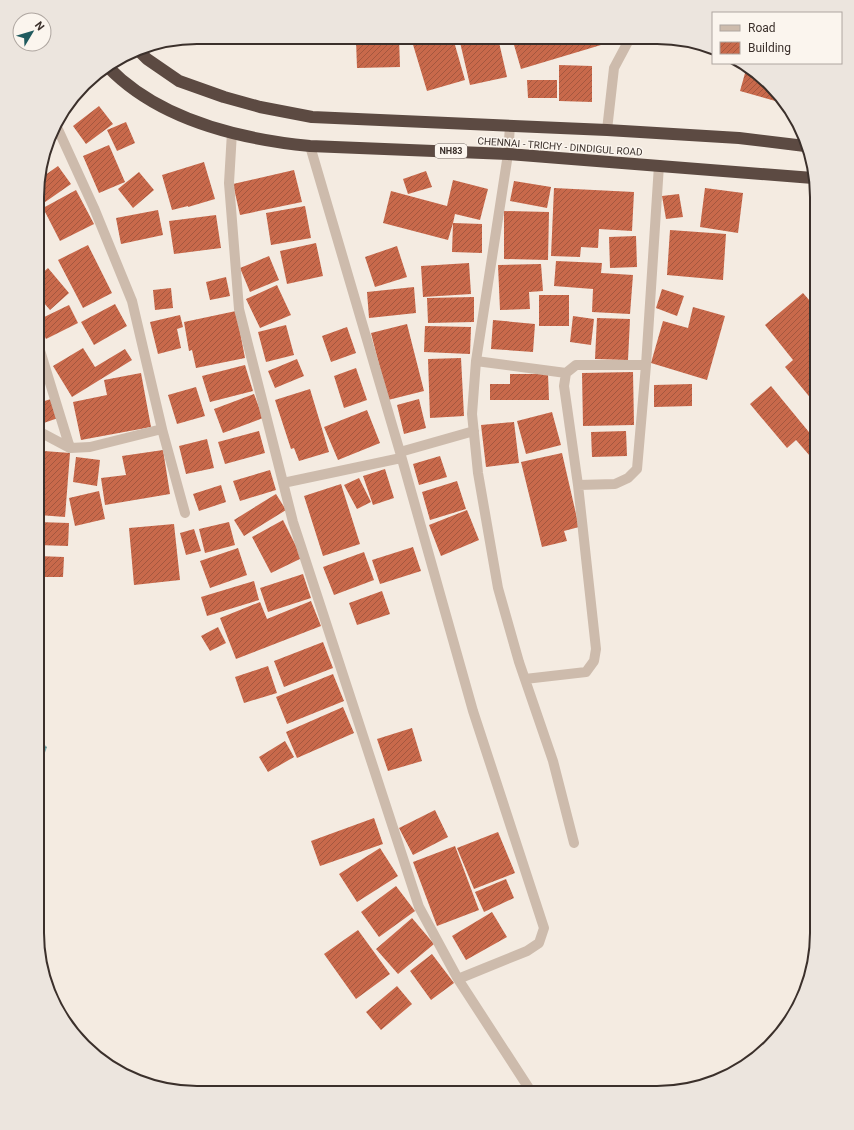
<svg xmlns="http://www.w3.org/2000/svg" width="854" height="1130" font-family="Roboto,sans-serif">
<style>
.water{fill:url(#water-rules)}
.building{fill:url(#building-hatch)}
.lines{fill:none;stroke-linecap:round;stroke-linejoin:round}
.minor{stroke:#cdbbac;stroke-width:10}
.highway{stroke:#5c4a42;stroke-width:12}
.labels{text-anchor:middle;stroke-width:3;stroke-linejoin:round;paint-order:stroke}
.shield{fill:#fbf5ee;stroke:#756b66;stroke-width:1}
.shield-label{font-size:9px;font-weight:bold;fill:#3b302b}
.street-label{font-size:10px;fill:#3b302b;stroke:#fbf5ee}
.rim{fill:none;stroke:#3b302b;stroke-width:2}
</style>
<defs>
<pattern id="water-rules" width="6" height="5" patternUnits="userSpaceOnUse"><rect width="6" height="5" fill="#7fb0b2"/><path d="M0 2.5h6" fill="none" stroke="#699091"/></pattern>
<pattern id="building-hatch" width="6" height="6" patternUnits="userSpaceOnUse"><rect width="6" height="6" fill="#c8694b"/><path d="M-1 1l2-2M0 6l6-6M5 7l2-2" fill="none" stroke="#a4573f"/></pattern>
</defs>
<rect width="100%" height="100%" fill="#f4ebe1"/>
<path class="water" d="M37 738 47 747 37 775Z"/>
<path class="building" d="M399 38 400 67 357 68 356 40Z
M411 38H453L465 80 427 91Z
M459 38H498L507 77 470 85Z
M512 38H599L601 45 521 69Z
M559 65 592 66V102L559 101Z
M747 66 754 70 779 100V102L740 91Z
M527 80H557V98H528Z
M99 106 113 124 86 144 73 126Z
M126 122 135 143 117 151 107 130Z
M109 145 125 182 99 193 83 156Z
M204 162 215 199 188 207V206L172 210 162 175Z
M58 166 71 184 38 207V180Z
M294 170 302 202 240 215 233 184Z
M426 171 432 187 408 194 403 179Z
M139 172 154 190 133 208 118 189Z
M453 180 488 189 480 220 455 214 453 223 482 224V253L452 252 453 223 448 240 383 223 391 191 447 206Z
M514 181 551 187 547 208 510 201Z
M554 188 634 192 632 231 599 229 598 248 581 247 580 257 551 256Z
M705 188 743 193 738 233 700 227Z
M76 190 94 224 60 241 43 208Z
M679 194 683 217 666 219 662 196Z
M305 206 311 238 271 245 266 213Z
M158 210 163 235 121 244 116 218Z
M504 211 549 212 548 260 504 259Z
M216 215 221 248 174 254 169 221Z
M670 230 726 234 723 280 667 275Z
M636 236 637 267 610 268 609 237Z
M316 243 323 276 287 284 280 251Z
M88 245 112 293 83 308 58 260Z
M397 246 407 277 375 287 365 257Z
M269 256 279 280 250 292 240 268Z
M556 261 602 263 601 273 633 275 630 314 592 312 593 289 554 286Z
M469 263 471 294 423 297 421 266Z
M541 264 543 291 529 292 530 309 500 310 498 265Z
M48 268 69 293 50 310 38 296V277Z
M226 277 230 296 210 300 206 282Z
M277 285 291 315 260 328 246 299Z
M414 287 416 313 369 318 367 292Z
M171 288 173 308 155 310 153 290Z
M662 289 684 296 677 316 656 308Z
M803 293 817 309V406L785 367 793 360 765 325Z
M539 295H569V326H539Z
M474 297V322L428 323 427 298Z
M115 304 127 326 94 345 81 322Z
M69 305 78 323 46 339 38 323V320Z
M693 307 725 316 707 380 651 363 663 321 688 328Z
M236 311 245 358 196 368 192 350 189 351 184 322Z
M180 315 183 327 177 329 181 348 158 354 150 322Z
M573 316 594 319 591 345 570 342Z
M597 318 630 319 628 360 595 359Z
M493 320 535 324 533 352 491 349Z
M407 324 424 391 388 400 371 333Z
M286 325 294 355 266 362 258 332Z
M425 326 471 327 470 354 424 352Z
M347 327 356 353 331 362 322 336Z
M83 348 95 367 125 349 132 360 72 397 53 366Z
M461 358 464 416 430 418 428 359Z
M297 359 304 376 275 388 268 371Z
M245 365 253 391 210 402 202 376Z
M356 368 367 400 344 408 334 376Z
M633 372 634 425 583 426 582 373Z
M141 373 151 427 81 440 73 402 107 395 104 380Z
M510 374H548L549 400H490V384H510Z
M692 384V406L654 407V385Z
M771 386 813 437 809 440 817 449V464L796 440 787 448 750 404Z
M196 387 205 416 177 424 168 395Z
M310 389 329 452 299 461 294 448 291 449 275 400Z
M254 394 263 418 223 433 214 409Z
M51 399 58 418 38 425V403Z
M419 399 426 428 404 434 397 405Z
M367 410 380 443 338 460 324 427Z
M552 412 561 445 526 454 517 421Z
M514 422 519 463 486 467 481 425Z
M259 431 265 453 225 464 218 442Z
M626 431 627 456 592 457 591 432Z
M207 439 214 468 186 474 179 446Z
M38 442 43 443 39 463H38Z
M163 450 170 494 105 505 101 478 126 475 122 456Z
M44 451 70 453 65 517 39 515Z
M562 453 579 527 564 531 567 541 542 547 521 462Z
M440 456 447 477 419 485 413 464Z
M76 457 100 460 97 486 73 482Z
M385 469 394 498 373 505 363 476Z
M270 470 276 490 240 501 233 481Z
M359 478 371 502 357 509 344 485Z
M457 481 466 509 430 520 422 492Z
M341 484 360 544 323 556 304 496Z
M221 485 226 502 199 511 193 494Z
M99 491 105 519 75 526 69 498Z
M276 494 286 510 244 536 234 520Z
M467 510 479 540 441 556 429 525Z
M283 520 302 558 271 573 252 537Z
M38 522 69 523 68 546 38 545Z
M229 522 235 545 205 553 199 529Z
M174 524 180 580 134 585 129 528Z
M194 529 201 551 186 555 180 533Z
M413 547 421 571 380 584 372 560Z
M238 548 247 575 210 588 200 561Z
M364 552 374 580 334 595 323 567Z
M38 556 64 557 63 577H38Z
M303 574 311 598 268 612 260 588Z
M254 581 259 600 207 616 201 597Z
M382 591 390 614 357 625 349 603Z
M311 601 321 626 236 659 220 618 260 602 267 619Z
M218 627 226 643 210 651 201 636Z
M323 642 333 668 284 687 274 661Z
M268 666 277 693 244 703 235 677Z
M333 674 344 701 287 724 276 697Z
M343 707 354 733 297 758 286 732Z
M412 728 422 761 388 771 377 739Z
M285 741 294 757 268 772 259 757Z
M435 810 448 837 413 855 399 828Z
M374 818 383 844 320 866 311 841Z
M498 832 515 873 474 889 457 848Z
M455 846 479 910 437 926 413 862Z
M380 848 398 876 357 902 339 874Z
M506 879 514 898 484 912 475 892Z
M396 886 415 911 379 937 361 912Z
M492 912 507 937 466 960 452 936Z
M412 918 434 944 398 974 376 949Z
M358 930 390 974 356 999 324 954Z
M432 954 454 983 431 1000 410 971Z
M397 986 412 1004 381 1030 366 1012Z"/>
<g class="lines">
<path class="minor" d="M510 126 508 154 476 361 472 414 478 473 498 588 519 662 553 761 574 843
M607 130 614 68 630 38
M232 132 229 183 239 309 293 522 419 907 458 979 527 951 539 943 544 928 473 711 400 452 310 146
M38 344 70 448
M476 361 566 373
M162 429 185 513
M38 431 70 448 90 447 162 429 132 301 94 208 56 125
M400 452 474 431
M283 483 401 458
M578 485 615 484 628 478 637 469 646 365
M525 679 586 672 594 661 596 649 578 485 564 386 566 373 576 365H646L659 165
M458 979 532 1093"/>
<path class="highway" d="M138 50 147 59 179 81 224 97 260 107 312 117 607 130 739 138 805 146
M108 67C159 120 239 139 310 146L508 154 813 178"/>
</g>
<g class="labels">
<rect class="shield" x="435" y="144" width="32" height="14" rx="3"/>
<g class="shield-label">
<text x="451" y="154">NH83</text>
</g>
<g class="street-label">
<text transform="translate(560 146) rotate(4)" y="4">CHENNAI - TRICHY - DINDIGUL ROAD</text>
</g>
</g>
<path d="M0 0H854V1130H0ZM197 44H657A153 153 0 0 1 810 197V933A153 153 0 0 1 657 1086H197A153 153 0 0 1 44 933V197A153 153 0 0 1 197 44Z" fill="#ece5de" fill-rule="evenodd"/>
<path class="rim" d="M197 44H657A153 153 0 0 1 810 197V933A153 153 0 0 1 657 1086H197A153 153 0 0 1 44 933V197A153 153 0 0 1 197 44Z"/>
<rect x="712" y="12" width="130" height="52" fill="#fbf5ee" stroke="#aea6a0"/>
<rect x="720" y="25" width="20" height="6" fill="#cdbbac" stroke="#aea6a0"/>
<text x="748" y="32" font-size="12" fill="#3b302b">Road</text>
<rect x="720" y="42" width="20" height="12" fill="url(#building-hatch)" stroke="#aea6a0"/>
<text x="748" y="52" font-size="12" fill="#3b302b">Building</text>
<g transform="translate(32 32) rotate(52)"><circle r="19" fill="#fbf5ee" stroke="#aea6a0"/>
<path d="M0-3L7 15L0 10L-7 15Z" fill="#1f5a5e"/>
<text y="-6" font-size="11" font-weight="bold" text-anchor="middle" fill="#3b302b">N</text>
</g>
</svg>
